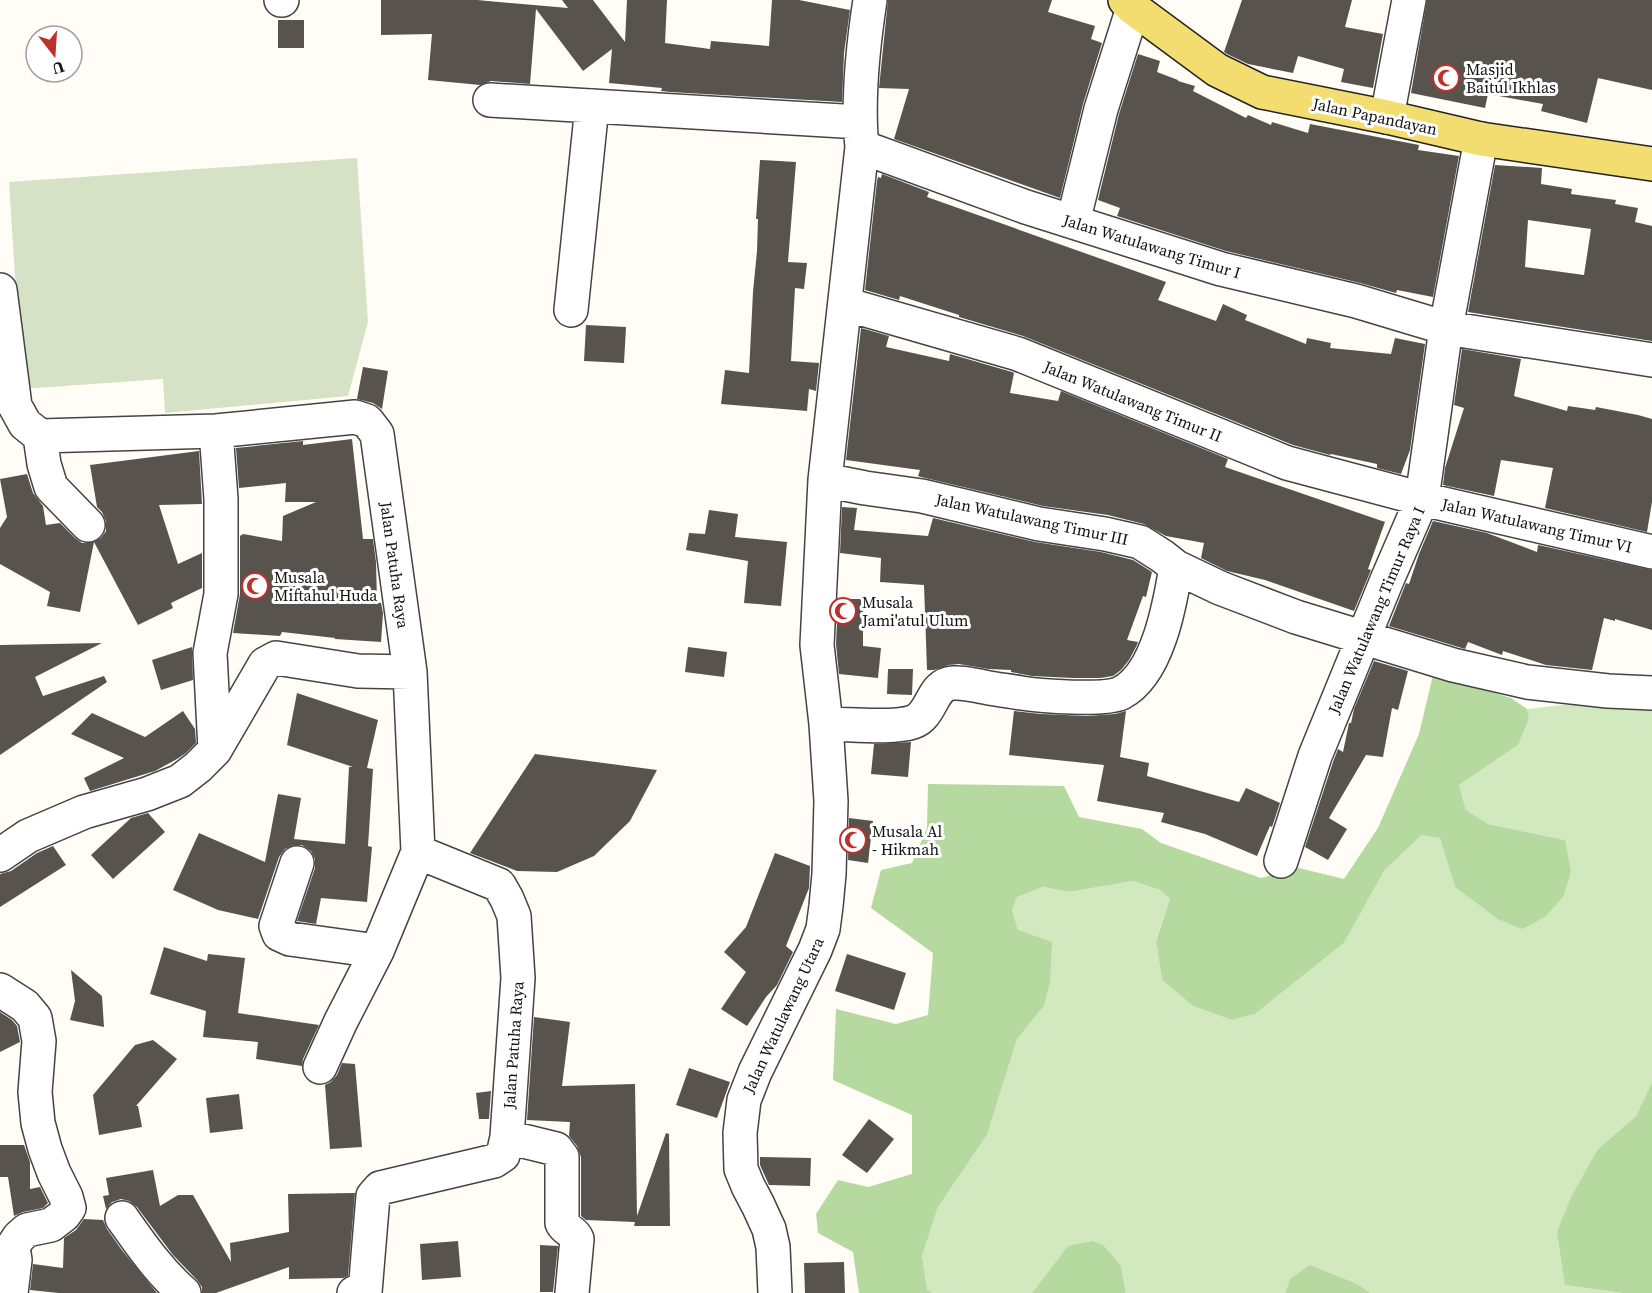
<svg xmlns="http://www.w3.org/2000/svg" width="1652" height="1293" font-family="'Source Serif 4',serif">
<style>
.green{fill:#d2e9bf}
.forest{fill:#b5d99f}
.cemetery{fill:#d6e2c5}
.building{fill:#59534e;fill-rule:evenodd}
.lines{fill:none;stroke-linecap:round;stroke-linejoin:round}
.minor-casing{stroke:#444;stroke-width:36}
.major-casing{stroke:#222;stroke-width:36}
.minor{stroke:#fff;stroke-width:33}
.major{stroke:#f3dd71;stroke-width:33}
.labels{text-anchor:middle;stroke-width:6;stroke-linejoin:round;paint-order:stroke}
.poi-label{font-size:16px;fill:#111;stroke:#fff;text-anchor:start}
.street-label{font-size:16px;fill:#111;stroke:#fff}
</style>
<rect width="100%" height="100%" fill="#fffdf5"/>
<path class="green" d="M1597 701 1652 709V1082L1636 1116 1598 1149 1565 1285 1623 1293H1371L1357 1284 1290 1279 1285 1293H1126L1121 1266 1068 1247 1032 1293H932L927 1289 922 1256 938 1207 987 1135 1017 1039 1044 1006 1050 983 1018 930 1012 910 1017 897 1043 887 1069 892 1133 881 1160 890 1170 899 1156 940 1162 980 1193 1006 1232 1020 1255 1014 1344 943 1384 871 1421 834 1440 838 1455 887 1565 840 1488 824 1466 810 1459 785 1518 745 1529 721 1527 709Z"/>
<path class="forest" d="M1433 675 1511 698 1527 709 1529 720 1518 745 1459 785 1466 810 1488 824 1565 840 1571 872 1563 897 1545 917 1522 929 1498 919 1455 887 1440 838 1421 835 1384 871 1344 943 1255 1014 1232 1020 1193 1006 1162 980 1156 941 1170 899 1160 890 1133 881 1069 892 1043 887 1017 897 1012 910 1018 930 1052 942 1050 983 1044 1006 1017 1039 987 1135 938 1207 922 1256 927 1289 932 1293H859L853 1252 818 1233 816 1214 838 1180 868 1187 912 1174V1115L833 1080 836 1009 896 1024 928 1015 933 953 871 908 881 870 912 863 927 828 928 784 1064 786 1079 817 1142 829 1161 843 1261 878 1299 868 1344 879 1378 828 1419 734Z
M1652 1082V1293H1623L1565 1285 1557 1232 1571 1197 1598 1149 1636 1116Z
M1093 1241 1104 1246 1121 1266 1126 1293H1032L1068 1246Z
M1310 1265 1357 1284 1371 1293H1285L1290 1279Z"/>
<path class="cemetery" d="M357 158 368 322 348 396 165 413 163 379 22 389 9 182Z"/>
<path class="building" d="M381 0H477L568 8 562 0H593L625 42 627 0H667L665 43 710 49 711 41 769 46 772 0H799L850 10 844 53 842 102 670 92 661 91 662 88 609 83 612 49 583 71 536 9 530 84 491 81 480 85 428 80 432 34 381 35Z
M888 0H1052L1048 12 1095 26 1091 39 1102 43 1083 104 1060 198 894 139 909 89 879 88Z
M1242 0H1352L1345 27 1383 34 1373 88 1341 82 1344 69 1298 56 1293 73 1248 64 1227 54 1224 52Z
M1427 0H1652V90L1598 78 1587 123 1541 111 1543 104 1488 94 1485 108 1411 93Z
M278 20H304V48H278Z
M1138 54 1160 61 1157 72 1178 80V81L1195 86 1193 91 1246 118 1248 115 1271 125 1272 122 1308 133 1310 124 1419 145 1418 150 1459 156 1433 297 1397 290 1396 293 1360 283 1226 251 1117 216 1120 208 1098 200 1119 114Z
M760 160 796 162 788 262 807 263 804 289 795 288 791 361 819 363 816 391 809 389 807 411 721 404 725 370 749 373 753 292 757 251 758 219H756Z
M1495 165 1542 168 1541 184 1572 189 1571 194 1616 200 1615 204 1638 208 1635 222 1652 226V341L1468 312ZM1528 220 1591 229 1584 275 1525 267Z
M882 174 929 192 927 197 1166 282 1158 300 1216 321 1223 304 1247 315 1245 320 1306 344 1307 338 1331 343 1330 348 1391 354 1395 338 1425 344 1410 450 1401 474 1377 468V464L1331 454 1330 455 1293 445 1023 336 959 317V315L900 296 899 300 865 290 877 181 878 177 881 178Z
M586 325 626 327 624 363 584 361Z
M861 328 889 336 886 347 949 361 950 354 1012 372 1014 373 1010 393 1058 401 1061 391 1228 459 1225 467 1385 522 1368 569 1371 570 1354 611 1265 580 1227 571 1201 558 1204 543 1166 536 1144 524 1108 515 1043 506 921 477 918 476 920 470 846 460Z
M1462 349 1521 359 1514 396 1567 411 1568 406 1595 410 1596 407 1638 415 1652 419V502L1647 532 1545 508 1553 468 1501 460 1494 496 1443 485 1445 468 1464 408 1454 405Z
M363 367 388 371 382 409 373 403 357 399Z
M352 439 363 539H373L376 562 377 602 381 603 383 613 381 642 335 639V638L282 632 280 636 233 633 240 594V536L243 534 282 541 283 516 316 502H285L286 483 239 488 236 448 303 441V445Z
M199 451 202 504 159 505 178 564 202 553V588L171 603 173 608 138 625 94 542 101 538 106 531V521L102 512 97 507 90 465Z
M27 474 33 493 43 506 46 525 60 523 75 538 82 543 94 542 80 612 47 606 50 592 0 564V528L7 517 0 479Z
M842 507 857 508 854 530 928 536 933 518 1035 542 1101 552 1133 560 1152 572 1146 597 1143 596 1127 640 1138 642 1136 647 1129 660 1121 670 1113 676 1100 678H1073L1032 676 1011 672V670L988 669 959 664 949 665 934 670H927L924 585 880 582 881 558 840 553Z
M709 510 738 514 735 537 787 542 781 606 744 603 748 561 686 550 689 533 705 534Z
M1433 521 1487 533 1537 552 1538 545 1652 570V630L1615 619V621L1604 618 1592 670 1546 665 1503 651 1502 655 1468 642 1465 649 1389 626 1406 583 1409 584 1419 554Z
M838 599H863V646L881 648 878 678 839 674 836 644Z
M102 643 35 677 43 696 104 676 107 682 0 755V645Z
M192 647 193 680 161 690 152 660Z
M688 647 727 652 724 677 685 672Z
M1374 661 1408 671 1398 710 1392 708 1383 757 1366 755 1329 818 1347 829 1328 860 1305 847 1333 762 1338 749 1343 752 1349 723H1351L1354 709Z
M888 669H913L912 695 887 694Z
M297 693 378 720 367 768 373 769 368 846 372 847 367 902 321 898 316 924 297 921 315 868V859L311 851 302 845H294L285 849 279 857 258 919 218 910 173 890 199 833 265 862 278 794 301 798 294 839 345 844 349 767H353L287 745Z
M183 711 195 729 196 743 186 753 177 759 155 771 90 791 84 778 124 758 71 734 92 713 145 737Z
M1014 711 1041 714 1087 716 1115 714 1126 711 1120 757 1149 763 1147 776 1239 802 1246 788 1280 803 1272 827 1270 826 1257 856 1205 834 1161 822 1164 813 1097 801 1104 765 1009 755Z
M911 742 908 777 871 774 874 744Z
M535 754 657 770 630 821 594 856 557 872 517 871 470 853Z
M148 813 165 832 113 879 91 855 131 818Z
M849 818 873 821 868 863 848 860Z
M53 846 66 865 0 907V874L11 871 37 853Z
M775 853 810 866 809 888 786 946 793 952 777 985 766 997 747 1026 721 1009 746 972 724 952 746 927Z
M164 947 207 961 208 954 245 958 238 1013 319 1025 303 1059 302 1066 256 1059 258 1042 203 1037 206 1011 150 994Z
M847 954 906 973 894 1010 835 991Z
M71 970 102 996 104 1027 70 1020 75 1001Z
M0 1012 12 1020 17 1026 20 1042 0 1052Z
M534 1017 570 1022 562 1086 635 1084 637 1216 666 1133 669 1134 670 1226H634L635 1222 586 1220 581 1216V1157L577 1146 569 1136 570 1122 527 1120Z
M153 1040 177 1059 136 1106H138L142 1127 99 1135 93 1095 135 1045Z
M342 1063 355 1064 362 1147 330 1149 325 1085 331 1082 337 1075Z
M689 1068 730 1082 717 1118 676 1105Z
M491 1091 489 1119H479L476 1093Z
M239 1094 243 1129 210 1133 206 1098Z
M869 1119 894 1139 867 1173 842 1155Z
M0 1145H24L30 1162V1189L40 1187 48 1203 43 1208 23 1212 14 1216 8 1177H0Z
M760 1157 811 1158 810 1186 769 1185 760 1165Z
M153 1170 160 1206 178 1195H193L231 1262 230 1243 289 1232 288 1194 355 1193 348 1276 343 1278 289 1279V1267L216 1293H202V1287L197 1280 173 1255 137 1207 129 1201 121 1199 112 1202 106 1209 103 1196 109 1195 106 1178Z
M84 1219 103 1220 107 1229 121 1249 157 1293H59L30 1290 33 1264 63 1268 64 1238 76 1230Z
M458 1241 461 1277 422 1280 420 1244Z
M540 1245 558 1246 553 1292H540Z
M844 1262 845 1293H805L804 1263Z"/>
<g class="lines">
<defs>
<path id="minor" d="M281 0H282
M490 100 860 122
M1387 117 1409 0
M862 147 1026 207 1221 269 1356 301 1446 328 1652 360
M1073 222 1101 109 1133 8
M0 290 15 406 25 424 40 436 216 431 355 417 367 421 377 434 410 672 418 852 377 951 341 1021 320 1067
M845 304 1018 354 1287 463 1422 499 1652 552
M571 310 592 106
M40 436 44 464 51 487 88 525
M825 480 865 488 922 496 1039 524 1105 534 1140 542 1162 556 1176 567 1220 588 1296 617 1453 665 1527 682 1608 691 1652 693
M826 724C849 724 893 729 913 722 933 715 931 684 953 683 966 682 977 686 989 688 1000 690 1011 691 1021 693 1041 696 1104 701 1121 693 1158 674 1170 604 1176 567
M215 750 210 653 221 594V499L216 431
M0 855 28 836 84 812 147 794 180 781 198 767 215 750 265 664 276 658 358 671 410 672
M1281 861 1315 756 1387 580 1422 499 1446 328 1481 139
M297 863 276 926 279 934 290 939 377 951
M0 990 25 1006 35 1018 39 1041 35 1092 38 1123 45 1149 54 1173 66 1197 69 1208 64 1215 51 1225 27 1230 19 1237 13 1246 15 1260 11 1293
M507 1137 556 1149 562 1157V1223C565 1230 574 1231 577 1239L572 1293
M122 1218C141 1245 159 1271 184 1293
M354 1293 365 1292 373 1196 380 1188 494 1161 503 1155 507 1137 518 978 514 916 507 899 499 885 418 852
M775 1293 773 1247 769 1229 758 1205 748 1186 741 1169 740 1133 744 1100 755 1072 815 950 823 929 826 906 829 874 831 801 826 724 817 645 825 480 862 147C857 101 863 46 870 0"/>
<path id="major" d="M1125 0 1133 8 1217 70 1262 92 1387 117 1481 139 1652 164"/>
</defs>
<use href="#minor" class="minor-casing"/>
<use href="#major" class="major-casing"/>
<use href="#minor" class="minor"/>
<use href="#major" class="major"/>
</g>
<defs>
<symbol id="mosque-ring" viewBox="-11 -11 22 22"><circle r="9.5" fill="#fff" stroke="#bd312d" stroke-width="1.5"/><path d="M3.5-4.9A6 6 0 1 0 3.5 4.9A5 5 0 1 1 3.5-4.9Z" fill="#bd312d"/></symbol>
</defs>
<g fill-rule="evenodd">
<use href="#mosque-ring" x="1431" y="63" width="30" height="30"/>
<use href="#mosque-ring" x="240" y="571" width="30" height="30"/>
<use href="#mosque-ring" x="828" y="596" width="30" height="30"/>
<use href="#mosque-ring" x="838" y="825" width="30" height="30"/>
</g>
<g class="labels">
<g class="poi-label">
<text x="1466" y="75">Masjid<tspan x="1466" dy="18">Baitul Ikhlas</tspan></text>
<text x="274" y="583">Musala<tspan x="274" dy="18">Miftahul Huda</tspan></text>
<text x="862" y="608">Musala<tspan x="862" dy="18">Jami'atul Ulum</tspan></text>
<text x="872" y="837">Musala Al<tspan x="872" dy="18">- Hikmah</tspan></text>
</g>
<g class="street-label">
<text transform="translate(1375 116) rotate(12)" y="6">Jalan Papandayan</text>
<text transform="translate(1152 246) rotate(17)" y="6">Jalan Watulawang Timur I</text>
<text transform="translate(1133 401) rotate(22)" y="6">Jalan Watulawang Timur II</text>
<text transform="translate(1032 519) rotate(12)" y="6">Jalan Watulawang Timur III</text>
<text transform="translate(1537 525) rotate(13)" y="6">Jalan Watulawang Timur VI</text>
<text transform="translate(395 565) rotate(82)" y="6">Jalan Patuha Raya</text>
<text transform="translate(1376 610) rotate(-67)" y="6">Jalan Watulawang Timur Raya I</text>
<text transform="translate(783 1015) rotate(-65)" y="6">Jalan Watulawang Utara</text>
<text transform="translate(513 1045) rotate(-86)" y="6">Jalan Patuha Raya</text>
</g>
</g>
<g transform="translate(54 54) rotate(163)"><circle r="28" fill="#ffffff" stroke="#a0a0a0" stroke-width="1.5"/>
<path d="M0-4.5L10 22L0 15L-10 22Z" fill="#bd312d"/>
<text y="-9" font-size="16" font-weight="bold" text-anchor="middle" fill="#111111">U</text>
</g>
</svg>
